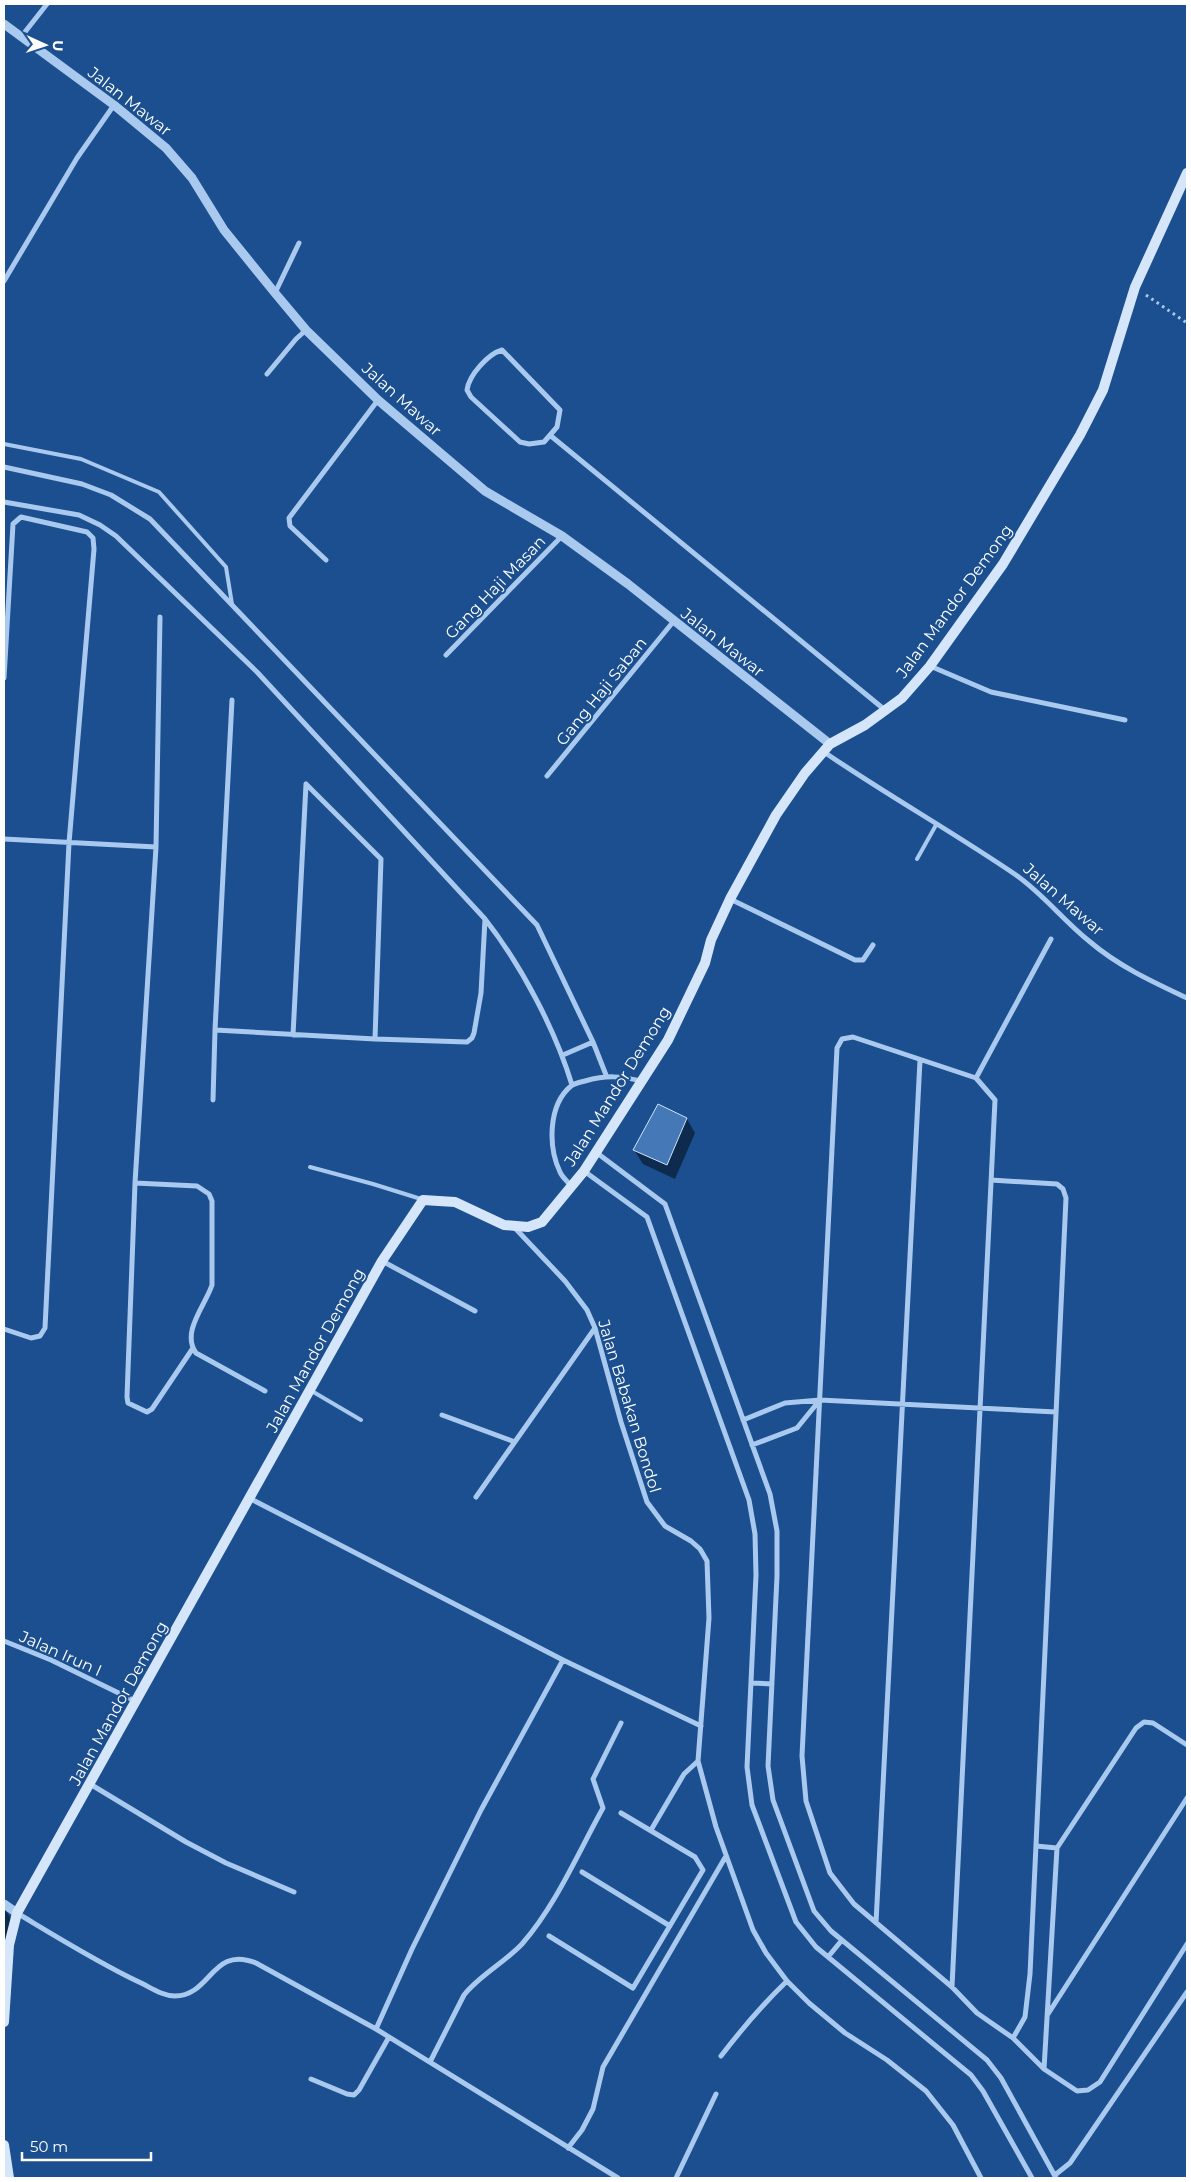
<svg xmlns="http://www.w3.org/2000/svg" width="1191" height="2182" font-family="Montserrat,sans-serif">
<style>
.shadow{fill:#0007}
.building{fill:#4478b7;stroke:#cfe3fa}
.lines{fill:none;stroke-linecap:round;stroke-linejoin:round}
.path{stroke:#a9c9ee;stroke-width:3;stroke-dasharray:2.5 4;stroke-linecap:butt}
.service{stroke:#a9c9ee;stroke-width:4}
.minor{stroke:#a9c9ee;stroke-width:5}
.tertiary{stroke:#a9c9ee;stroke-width:9}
.secondary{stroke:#d6e6fa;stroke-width:10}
.labels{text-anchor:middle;stroke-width:4;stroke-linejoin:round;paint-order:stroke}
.street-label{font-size:16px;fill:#fff;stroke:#1b4f8f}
</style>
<rect width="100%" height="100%" fill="#1b4f8f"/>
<path class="shadow" d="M687 1119 695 1133 675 1179 643 1164 634 1150Z
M4 1908 18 1929 4 1954Z"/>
<path class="building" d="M658 1104 687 1118 667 1165 633 1150Z"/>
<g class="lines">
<path class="path" d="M1146 295 1187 323"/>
<path class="service" d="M4 444 81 459 159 492 226 567 232 604
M917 859 936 825
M310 1167 373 1184 421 1199
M310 1390 361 1420"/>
<path class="minor" d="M21 37 47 4
M4 281 77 158 114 105
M275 293 299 243
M502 350 560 410 557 427 544 442 529 444 520 442 471 397 467 390C469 375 488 354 502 350Z
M267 374 296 339 306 330
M551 436 885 710
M4 467 82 484 111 495 150 519 537 925 593 1042 606 1075
M4 502 79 515 100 525 116 536 257 672 485 919C521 965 555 1029 572 1085
M326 560 290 526 289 518 378 400
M160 617 156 847 135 1183 127 1397 128 1403 147 1412 152 1409 193 1348
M446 655 562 536
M930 666 991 692 1125 720
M4 678 13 524 21 517 87 532 93 538 94 549 69 843 45 1328 40 1336 31 1338 4 1329
M824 752C887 795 953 832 1016 875 1043 894 1063 920 1089 941 1118 966 1153 982 1187 998
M547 776 673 622
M306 784 381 859 375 1039
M4 839 156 847
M730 899 855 960H863L873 945
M215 1030 375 1039 467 1042 472 1038 474 1033 481 993 485 919
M293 1035 306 784
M563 1055 593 1042
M976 1078 1051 939
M213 1100 215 1030 232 700
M597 1153 665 1204 770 1494 777 1531V1576L768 1766 773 1800 814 1911 831 1931 987 2060 1001 2078 1056 2178
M584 1171 647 1217 749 1500 755 1534 756 1575 747 1767 752 1805 796 1922 816 1947 971 2075 983 2091 1032 2178
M135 1183 197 1186 209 1194 212 1201V1285C205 1306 181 1332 196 1353L265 1391
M572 1187C568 1182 562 1177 560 1172 548 1147 548 1105 571 1086 575 1083 581 1082 585 1081 607 1075 620 1076 641 1081
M514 1227 565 1281 587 1310 595 1328 621 1422 647 1502 665 1526 691 1541 700 1549 707 1561 709 1618 698 1761 716 1827 753 1930 766 1953 787 1981 809 2003 845 2033 887 2060 926 2091 953 2125 981 2178
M382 1261 475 1311
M442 1415 515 1442
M743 1420 785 1403 820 1400 1056 1412
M752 1445 797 1428 819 1401
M476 1497 595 1328
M249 1498 563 1660 701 1726
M4 1641 51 1660 135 1701
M751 1683 772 1684
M1187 1745 1153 1723 1144 1722 1136 1728 1057 1848 1044 2069 1077 2091 1088 2090 1100 2082 1187 1944
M90 1784 186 1842 226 1863 294 1892
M651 1830 684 1774 698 1761
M1036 1846 1057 1848
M582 1872 670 1926
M17 1913C57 1937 97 1962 139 1982 150 1987 162 1996 175 1996 211 1996 212 1945 256 1963L376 2029 618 2178
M876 1923 920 1060
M549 1936 633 1988 703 1870 695 1857 621 1813
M828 1957 842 1940
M952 1987 995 1100 976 1078 853 1037 842 1039 837 1048 802 1756 806 1801 830 1873 854 1904 952 1987 977 2013 1013 2038 1025 2017 1030 1974 1066 1198 1063 1189 1057 1184 991 1180
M1048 2014 1187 1798
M376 2029 412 1949 481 1810 563 1660
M1013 2038 1044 2069
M721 2056C741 2030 763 2004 787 1981
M430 2062 464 1995C480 1975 504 1963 522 1944 556 1905 578 1853 603 1808L593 1779 621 1723
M311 2079 347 2094 354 2095 359 2090 389 2037
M568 2148 582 2130 593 2109 603 2067 726 1856
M1055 2175 1070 2163 1187 1992
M676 2178 716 2094"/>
<path class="tertiary" d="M4 24 114 105 166 148 192 178 224 230 275 293 306 330 378 400 485 491 562 536 628 584 830 744
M4 1904 17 1913"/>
<path class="secondary" d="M4 2022 9 1945 17 1913 382 1261 423 1200 455 1202 504 1225 528 1227 542 1222 584 1171 668 1040 705 963 711 940 730 899 776 815 805 773 830 744 865 725 902 698 930 666 1003 564 1080 435 1103 390 1135 287 1187 173
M4 2145 9 2178"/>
</g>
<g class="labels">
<g class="street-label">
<text transform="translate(130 101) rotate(38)" y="6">Jalan Mawar</text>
<text transform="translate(402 399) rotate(42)" y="6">Jalan Mawar</text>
<text transform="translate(495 587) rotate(-46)" y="6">Gang Haji Masan</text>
<text transform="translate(954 601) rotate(-54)" y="6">Jalan Mandor Demong</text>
<text transform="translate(723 642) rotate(38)" y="6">Jalan Mawar</text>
<text transform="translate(601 691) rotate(-51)" y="6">Gang Haji Saban</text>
<text transform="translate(1064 899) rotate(41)" y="6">Jalan Mawar</text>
<text transform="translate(617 1086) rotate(-58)" y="6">Jalan Mandor Demong</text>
<text transform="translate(315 1350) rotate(-61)" y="6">Jalan Mandor Demong</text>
<text transform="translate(630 1406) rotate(73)" y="6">Jalan Babakan Bondol</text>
<text transform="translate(61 1653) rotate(24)" y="6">Jalan Irun I</text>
<text transform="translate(118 1703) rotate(-61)" y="6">Jalan Mandor Demong</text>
</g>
</g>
<rect width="1191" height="2182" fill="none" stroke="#ffffff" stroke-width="10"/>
<g transform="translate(45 45) rotate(93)" stroke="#1b4f8f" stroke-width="4" paint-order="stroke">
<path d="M0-4L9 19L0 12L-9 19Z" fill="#ffffff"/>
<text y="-8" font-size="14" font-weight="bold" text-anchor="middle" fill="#ffffff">U</text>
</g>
<path d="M22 2152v8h129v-8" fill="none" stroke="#ffffff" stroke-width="2.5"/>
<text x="30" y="2152" font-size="15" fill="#ffffff" stroke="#1b4f8f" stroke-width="4" paint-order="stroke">50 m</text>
</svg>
